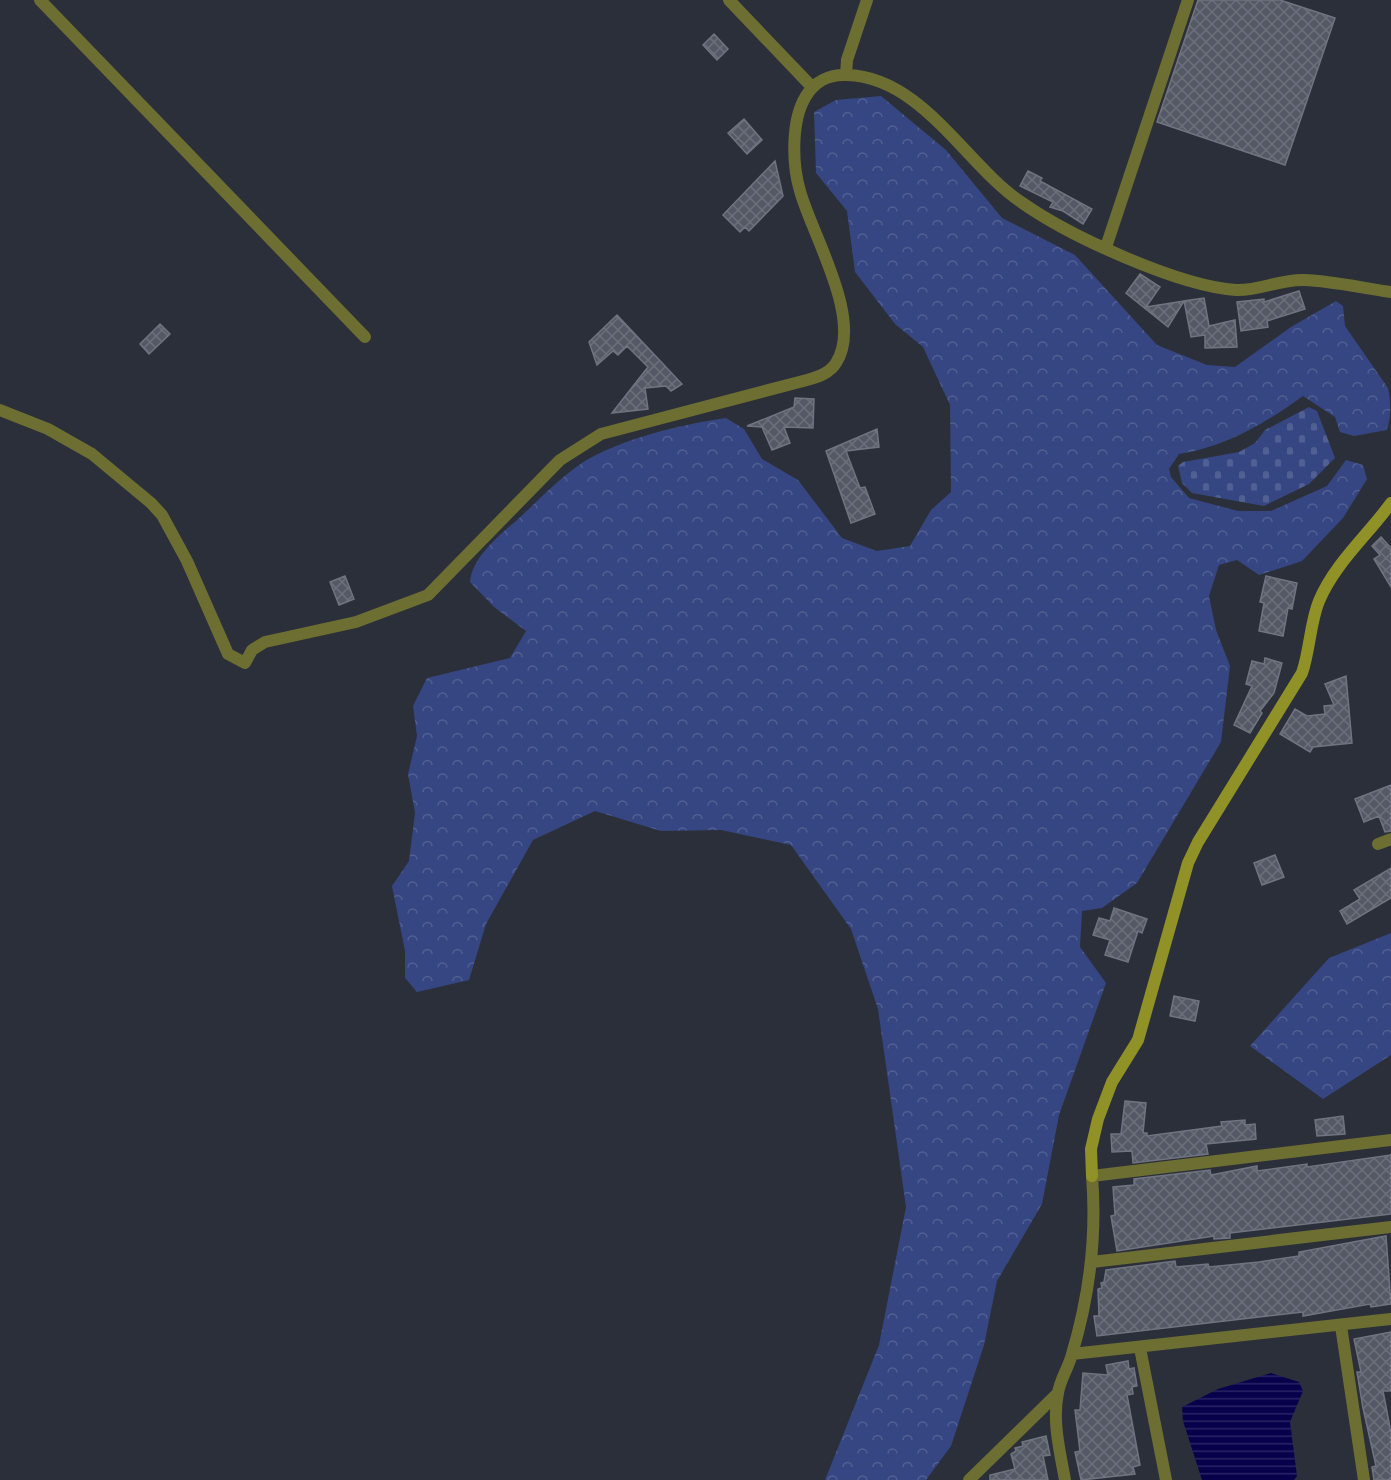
<svg xmlns="http://www.w3.org/2000/svg" width="1391" height="1480" font-family="'Noto Sans',sans-serif">
<style>
.forest{fill:url(#forest-crowns)}
.cemetery{fill:url(#cemetery-stones)}
.water{fill:url(#water-rules)}
.building{fill:url(#building-cross-hatch);stroke:#707480;stroke-width:1.5}
.lines{fill:none;stroke-linecap:round;stroke-linejoin:round}
.street{stroke:#6d6f32;stroke-width:12}
.secondary{stroke:#909126;stroke-width:12}
</style>
<defs>
<pattern id="forest-crowns" width="20" height="18" patternUnits="userSpaceOnUse" patternTransform="scale(1.5)"><rect width="20" height="18" fill="#354682"/><path d="M2 6a3 3 0 1 1 6 0M12 15a3 3 0 1 1 6 0" fill="none" stroke="#516093"/></pattern>
<pattern id="cemetery-stones" width="16" height="16" patternUnits="userSpaceOnUse" patternTransform="scale(1.5)"><rect width="16" height="16" fill="#354682"/><path d="M2 7V4a2 2 0 0 1 4 0v3zM10 15v-3a2 2 0 0 1 4 0v3z" fill="#516093"/></pattern>
<pattern id="water-rules" width="6" height="5" patternUnits="userSpaceOnUse" patternTransform="scale(1.5)"><rect width="6" height="5" fill="#06014a"/><path d="M0 2.5h6" fill="none" stroke="#292564"/></pattern>
<pattern id="building-cross-hatch" width="8" height="8" patternUnits="userSpaceOnUse" patternTransform="scale(1.5)"><rect width="8" height="8" fill="#555965"/><path d="M0 0l8 8M0 8l8-8" fill="none" stroke="#6c707a"/></pattern>
</defs>
<rect width="100%" height="100%" fill="#2b2f39"/>
<path class="forest" d="M881 96 946 150 1002 218 1075 255 1157 345 1207 365 1235 367 1291 327 1336 301 1343 306 1345 326 1388 388C1391 402 1391 417 1387 430L1354 436 1340 432 1335 417 1303 396C1266 423 1225 447 1179 454L1169 469 1171 477 1189 498 1238 511H1271L1327 486 1346 460 1363 465 1367 479 1343 518 1302 561 1259 575 1237 560 1219 565 1209 596 1216 630 1230 666 1221 742 1137 883 1102 908 1082 911 1080 947 1106 983 1059 1115 1042 1204 997 1281 984 1345 951 1446 926 1480H825L879 1345 906 1207 878 1009 851 929 791 845 721 830 661 831 595 811 533 840 486 924 469 980 417 992 405 978V951L392 886 409 861 415 813 408 774 417 736 413 706 427 678 510 658 526 631 494 607 470 582C472 558 498 536 516 521 537 502 558 479 582 463 619 439 683 424 726 418L744 429 762 459 798 480 842 538 877 551 910 546 931 510 951 492 950 405 923 347 895 324 855 272 847 211 816 173 814 112 836 100Z
M1391 933V1055L1323 1099 1250 1046 1329 958Z"/>
<path class="cemetery" d="M1309 407 1317 411 1335 458 1309 484 1264 506 1192 493 1182 483 1178 466 1183 462 1239 452 1255 443 1265 430Z"/>
<path class="water" d="M1271 1373 1299 1382 1303 1391 1290 1422 1297 1476 1294 1480H1202L1183 1421 1182 1407 1218 1389Z"/>
<path class="building" d="M1198 0H1280L1335 18 1285 165 1157 122Z
M714 34 728 49 717 60 703 45Z
M744 119 762 140 747 154 728 133Z
M775 161 783 196 749 231 745 227 740 232 723 215Z
M1028 171 1042 178 1040 181 1092 209 1083 224 1063 211 1050 207 1053 202 1020 186Z
M1140 274 1160 287 1146 307 1184 301 1168 327 1126 293Z
M1299 291 1305 309 1267 321 1268 327 1241 331 1237 302 1264 299V302Z
M1204 298 1209 326 1235 320 1237 347 1205 348V335L1191 337 1184 301Z
M617 315 682 384 671 391 666 386 645 388 648 409 612 413 648 367 627 346 618 355 613 351 597 365 589 342Z
M160 324 170 334 149 354 140 344Z
M795 398 814 399 813 428 784 427 790 443 772 450 762 427 747 426 794 407Z
M877 429 879 447 846 451 860 488 865 487 875 514 851 523 826 451Z
M1381 537 1391 548V587L1374 559 1380 555 1372 546Z
M345 576 354 599 339 605 330 582Z
M1266 576 1297 583 1292 609 1288 608 1283 636 1259 631 1264 603 1260 602Z
M1265 658 1282 663 1274 693 1260 711 1262 713 1250 733 1234 725 1252 686 1246 684 1252 661 1264 664Z
M1346 676 1352 743 1313 747 1310 752 1280 734 1295 709 1307 716 1325 714 1324 706 1334 705 1325 684Z
M1391 785V831L1385 832 1379 816 1364 822 1355 799Z
M1275 855 1284 877 1262 885 1254 863Z
M1391 868V898L1347 924 1340 911 1360 899 1354 890Z
M1114 908 1147 919 1142 933 1138 931 1128 962 1105 955 1110 940 1093 935 1099 918 1110 921Z
M1174 996 1199 1001 1195 1021 1170 1016Z
M1125 1101 1146 1103 1143 1133H1147V1136L1222 1126 1221 1122 1245 1120V1125L1255 1124 1256 1139 1206 1144 1208 1154 1133 1163 1132 1151 1112 1152 1111 1134H1121Z
M1343 1116 1345 1134 1317 1136 1315 1120Z
M1391 1155V1214L1230 1233V1238L1214 1239V1236L1117 1251 1111 1216 1115 1215 1113 1187 1134 1185V1179L1210 1170 1211 1175 1257 1166V1171L1307 1164V1167Z
M1386 1236 1391 1304 1371 1307 1370 1304 1303 1316V1312L1097 1336 1094 1316H1099L1098 1289 1102 1288 1101 1283 1104 1282 1106 1270 1175 1261 1176 1267 1208 1264 1209 1267 1259 1262 1299 1256V1252Z
M1391 1332V1391H1383L1391 1433V1480H1374L1372 1467 1376 1466 1363 1408 1357 1372H1361L1354 1339Z
M1128 1361 1129 1369 1134 1368 1137 1386 1132 1387 1133 1394 1127 1395 1140 1465 1133 1467 1135 1474 1081 1480 1075 1452 1080 1451 1075 1410H1080L1083 1373 1108 1375 1106 1365Z
M1046 1436 1050 1455 1043 1456 1048 1480H990V1475L1015 1469 1011 1454 1016 1451 1015 1448 1023 1446 1022 1442Z"/>
<g class="lines">
<path class="street" d="M40 0 365 337
M729 0 812 87
M846 75 847 60 867 0
M1106 247 1188 0
M0 410 48 429 92 454 151 503 162 515 187 561 228 654 245 663 252 650 265 642 356 622 428 595 560 460 601 434 807 380C818 377 830 373 836 363 864 320 812 235 800 191 792 164 791 120 806 96 815 81 830 74 847 75 922 77 966 165 1021 202 1069 236 1178 286 1236 290 1259 291 1281 279 1304 280 1333 281 1362 288 1391 292
M1378 844 1391 839
M1092 1262 1391 1227
M1341 1326 1364 1480
M1140 1348 1166 1480
M1072 1354 1391 1319
M969 1480 1058 1393
M1065 1480C1060 1452 1052 1421 1058 1393 1060 1379 1069 1367 1072 1354 1090 1294 1097 1238 1092 1176L1391 1140"/>
<path class="secondary" d="M1092 1176 1091 1149 1098 1119 1112 1082 1138 1040 1188 863 1198 842 1302 673C1310 650 1310 623 1319 601 1335 563 1368 535 1391 503"/>
</g>
</svg>
